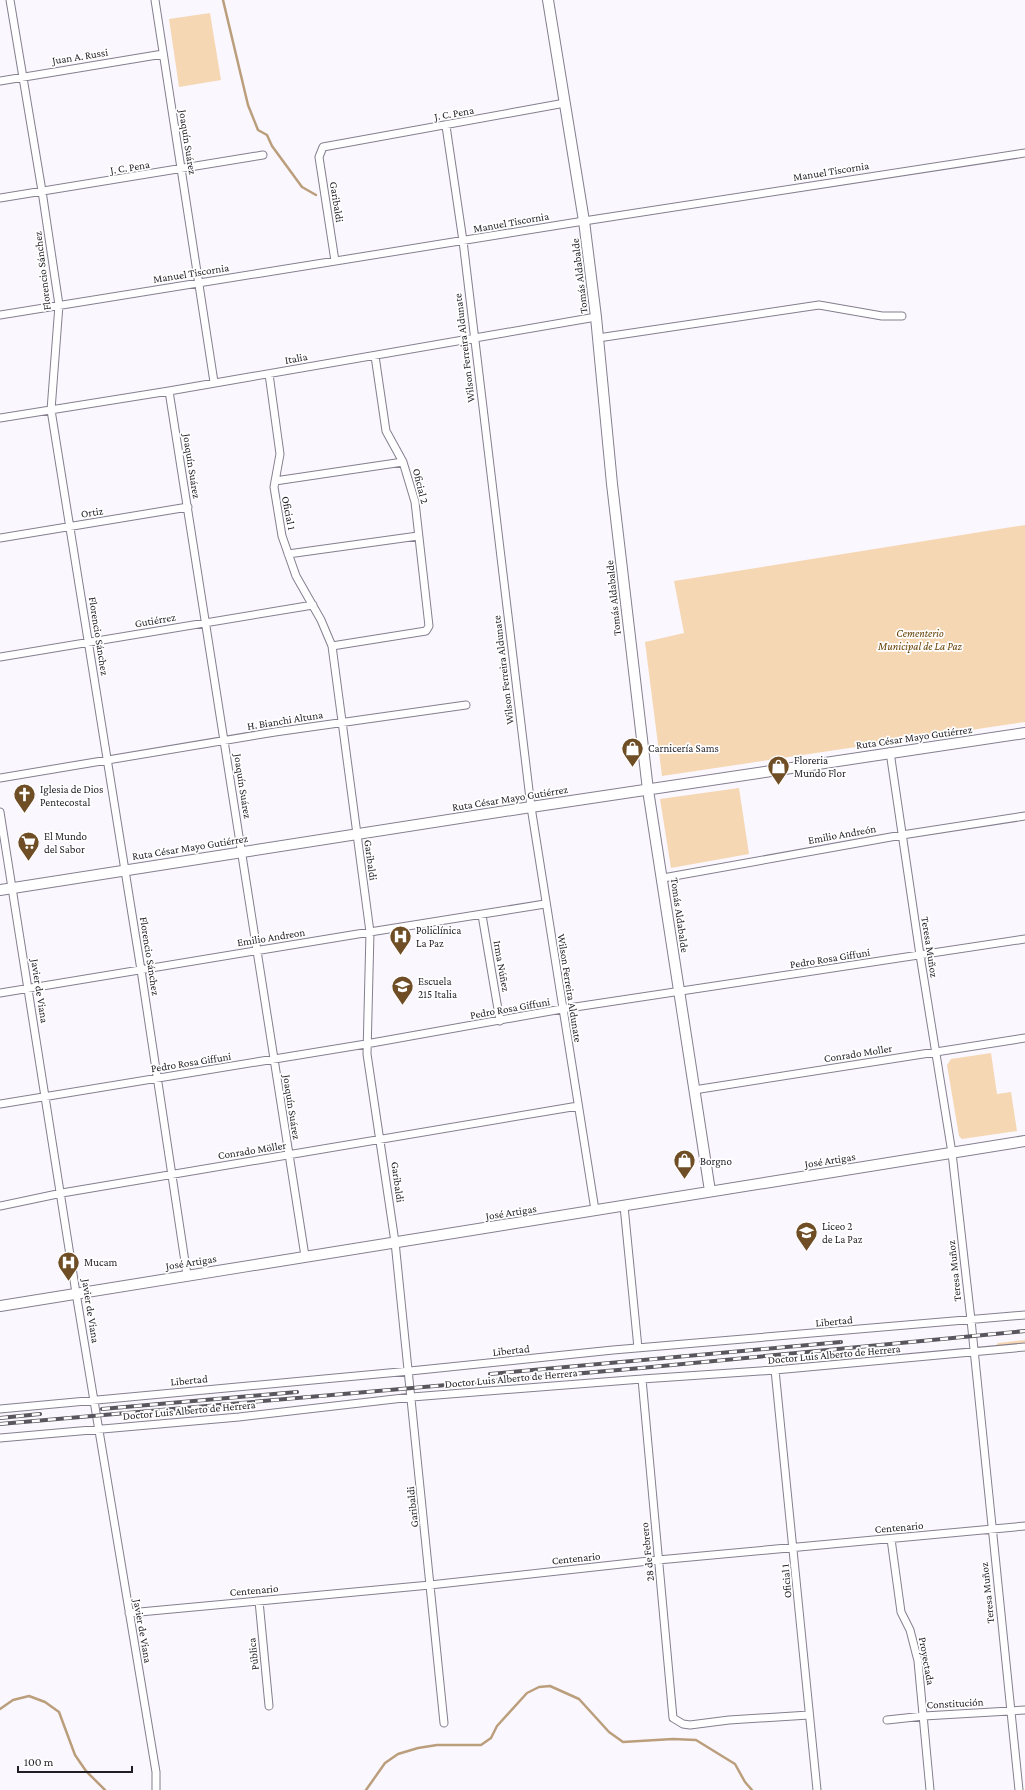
<svg xmlns="http://www.w3.org/2000/svg" width="1025" height="1790" font-family="'Crimson Pro',serif">
<style>
.green{fill:#f6d7b4}
.lines{fill:none;stroke-linecap:round;stroke-linejoin:round}
.stream{stroke:#bb9e7c;stroke-width:2.5}
.street-casing{stroke:#857f8f;stroke-width:9}
.secondary-casing{stroke:#857f8f;stroke-width:12}
.street{stroke:#fff;stroke-width:7}
.secondary{stroke:#fff;stroke-width:10}
.rail-casing{stroke:#59575d;stroke-width:4}
.rail{stroke:#fff;stroke-width:2.5;stroke-dasharray:8;stroke-linecap:butt}
.labels{text-anchor:middle;stroke-width:3.5;stroke-linejoin:round;paint-order:stroke}
.street-label{font-size:11px;fill:#201e24;stroke:#fff}
.park-label{font-size:11px;font-style:italic;fill:#653e00;stroke:#fff}
.poi-label{font-size:11px;fill:#201e24;stroke:#fff;text-anchor:start}
</style>
<rect width="100%" height="100%" fill="#faf7fe"/>
<path class="green" d="M210 13 221 80 179 87 169 19Z
M1025 525V722L662 776 645 642 684 633 674 581Z
M739 788 749 854 671 868 660 799Z
M991 1053 997 1094 1011 1092 1017 1131 962 1139 959 1136 947 1065 951 1059Z
M1025 1340V1345L995 1346 998 1343Z"/>
<g class="lines">
<path class="stream" d="M223 0 248 105 258 130 267 135 272 146 302 187 316 195
M0 1709 13 1700 29 1696 45 1702 59 1712 75 1755 86 1771 105 1790
M366 1790 385 1763 398 1754 418 1748 437 1745H481L491 1738 497 1726 527 1693 539 1687 550 1686 579 1699 609 1732 623 1742 673 1739 696 1740 735 1764 745 1782 752 1790"/>
<defs>
<path id="street" d="M10 0 42 191 59 305 51 410 141 970 187 1275
M155 0 214 382
M0 81 163 54
M446 126 463 241 531 807 595 1210
M0 198 263 155
M335 261 319 157 323 147 565 103
M0 315 584 221 1025 153
M598 338 819 305 882 316H902
M269 374 280 454 274 487 282 536 296 576 321 620 332 646 370 932 367 1054 395 1242 444 1723
M169 391 305 1256
M0 418 169 391 596 317
M275 481 403 462
M0 538 188 507
M288 554 418 536
M332 646 426 631 429 626 415 502 403 462 386 431 375 356
M0 657 313 605
M890 752 920 955 952 1153 971 1320 1019 1790
M0 778 275 732 466 705
M0 812 76 1293 156 1772V1790
M663 878 902 835 1025 816
M482 915 500 1021
M0 993 370 932 545 904
M694 1090 1025 1038
M0 1104 366 1044 562 1009 1025 939
M0 1206 62 1193 578 1106
M624 1206 638 1348
M775 1370 817 1790
M642 1379 673 1718 683 1724 690 1725 729 1720 809 1715
M0 1409 410 1371 613 1350 1025 1315
M0 1438 239 1417 412 1397 642 1379 775 1370 1025 1347
M891 1539 901 1612 910 1630 918 1661 930 1790
M259 1601 269 1706
M129 1613 430 1585 658 1560 1025 1526
M887 1720 924 1716 1025 1710"/>
<path id="secondary" d="M548 0 584 221 596 317 612 484 648 790 710 1191
M0 890 531 807 1025 733
M0 1306 1025 1141"/>
</defs>
<use href="#street" class="street-casing"/>
<use href="#secondary" class="secondary-casing"/>
<use href="#street" class="street"/>
<use href="#secondary" class="secondary"/>
<defs>
<path id="rail" d="M490 1374 841 1342
M102 1409 297 1392
M0 1418 40 1414
M0 1424 641 1368 1025 1331"/>
</defs>
<use href="#rail" class="rail-casing"/>
<use href="#rail" class="rail"/>
</g>
<defs>
<symbol id="shop-pin" viewBox="-11 -11 22 30"><path d="M0 17L-7.5 6A9.5 9.5 0 1 1 7.5 6Z" fill="#6f4e25" stroke="#fff"/><path d="M-5-2.5h2.3a2.7 3.5 0 0 1 5.4 0H5L5.5 6h-11ZM-1.5-2.5h3a1.5 2.3 0 0 0-3 0Z" fill="#fff"/></symbol>
<symbol id="church-pin" viewBox="-11 -11 22 30"><path d="M0 17L-7.5 6A9.5 9.5 0 1 1 7.5 6Z" fill="#6f4e25" stroke="#fff"/><path d="M-1.2-6h2.4v3.5h3.3v2.4h-3.3V6h-2.4V-.1h-3.3v-2.4h3.3Z" fill="#fff"/></symbol>
<symbol id="supermarket-pin" viewBox="-11 -11 22 30"><path d="M0 17L-7.5 6A9.5 9.5 0 1 1 7.5 6Z" fill="#6f4e25" stroke="#fff"/><path d="M-6-5.5h2.5l.6 2H6L4.5 2H-2.5L-4.4-4H-6ZM-1.5 3.2a1.3 1.3 0 1 0 .1 0ZM3 3.2a1.3 1.3 0 1 0 .1 0Z" fill="#fff"/></symbol>
<symbol id="hospital-pin" viewBox="-11 -11 22 30"><path d="M0 17L-7.5 6A9.5 9.5 0 1 1 7.5 6Z" fill="#6f4e25" stroke="#fff"/><path d="M-5-5h3v3.5h4V-5h3V5h-3V1.5h-4V5h-3Z" fill="#fff"/></symbol>
<symbol id="school-pin" viewBox="-11 -11 22 30"><path d="M0 17L-7.5 6A9.5 9.5 0 1 1 7.5 6Z" fill="#6f4e25" stroke="#fff"/><path d="M0-5L7-2L0 1L-7-2ZM-4 1L0 2.5L4 1V4Q0 6-4 4Z" fill="#fff"/></symbol>
</defs>
<g fill-rule="evenodd">
<use href="#shop-pin" x="620" y="736" width="25" height="34"/>
<use href="#shop-pin" x="766" y="754" width="25" height="34"/>
<use href="#church-pin" x="12" y="782" width="25" height="34"/>
<use href="#supermarket-pin" x="16" y="830" width="25" height="34"/>
<use href="#hospital-pin" x="388" y="924" width="25" height="34"/>
<use href="#school-pin" x="390" y="974" width="25" height="34"/>
<use href="#shop-pin" x="672" y="1148" width="25" height="34"/>
<use href="#school-pin" x="794" y="1220" width="25" height="34"/>
<use href="#hospital-pin" x="56" y="1250" width="25" height="34"/>
</g>
<g class="labels">
<g class="street-label">
<text transform="translate(80 56) rotate(-9)" y="4">Juan A. Russi</text>
<text transform="translate(454 113) rotate(-10)" y="4">J. C. Pena</text>
<text transform="translate(188 142) rotate(81)" y="4">Joaquín Suárez</text>
<text transform="translate(130 167) rotate(-9)" y="4">J. C. Pena</text>
<text transform="translate(831 171) rotate(-9)" y="4">Manuel Tiscornia</text>
<text transform="translate(337 202) rotate(81)" y="4">Garibaldi</text>
<text transform="translate(511 222) rotate(-10)" y="4">Manuel Tiscornia</text>
<text transform="translate(42 271) rotate(-97)" y="4">Florencio Sánchez</text>
<text transform="translate(191 273) rotate(-9)" y="4">Manuel Tiscornia</text>
<text transform="translate(579 276) rotate(-97)" y="4">Tomás Aldabalde</text>
<text transform="translate(464 348) rotate(-97)" y="4">Wilson Ferreira Aldunate</text>
<text transform="translate(296 358) rotate(-10)" y="4">Italia</text>
<text transform="translate(192 466) rotate(81)" y="4">Joaquín Suárez</text>
<text transform="translate(421 486) rotate(76)" y="4">Oficial 2</text>
<text transform="translate(92 512) rotate(-9)" y="4">Ortiz</text>
<text transform="translate(289 513) rotate(79)" y="4">Oficial 1</text>
<text transform="translate(613 598) rotate(-96)" y="4">Tomás Aldabalde</text>
<text transform="translate(155 620) rotate(-10)" y="4">Gutiérrez</text>
<text transform="translate(99 636) rotate(81)" y="4">Florencio Sánchez</text>
<text transform="translate(503 670) rotate(-97)" y="4">Wilson Ferreira Aldunate</text>
<text transform="translate(285 720) rotate(-9)" y="4">H. Bianchi Altuna</text>
<text transform="translate(914 737) rotate(-8)" y="4">Ruta César Mayo Gutiérrez</text>
<text transform="translate(243 786) rotate(81)" y="4">Joaquín Suárez</text>
<text transform="translate(510 798) rotate(-9)" y="4">Ruta César Mayo Gutiérrez</text>
<text transform="translate(842 834) rotate(-10)" y="4">Emilio Andreón</text>
<text transform="translate(190 847) rotate(-9)" y="4">Ruta César Mayo Gutiérrez</text>
<text transform="translate(371 860) rotate(82)" y="4">Garibaldi</text>
<text transform="translate(680 915) rotate(82)" y="4">Tomás Aldabalde</text>
<text transform="translate(271 937) rotate(-9)" y="4">Emilio Andreon</text>
<text transform="translate(930 947) rotate(81)" y="4">Teresa Muñoz</text>
<text transform="translate(150 956) rotate(81)" y="4">Florencio Sánchez</text>
<text transform="translate(830 958) rotate(-9)" y="4">Pedro Rosa Giffuni</text>
<text transform="translate(502 966) rotate(80)" y="4">Irma Núñez</text>
<text transform="translate(570 988) rotate(81)" y="4">Wilson Ferreira Aldunate</text>
<text transform="translate(40 991) rotate(81)" y="4">Javier de Viana</text>
<text transform="translate(510 1008) rotate(-10)" y="4">Pedro Rosa Giffuni</text>
<text transform="translate(858 1053) rotate(-9)" y="4">Conrado Moller</text>
<text transform="translate(191 1062) rotate(-9)" y="4">Pedro Rosa Giffuni</text>
<text transform="translate(292 1107) rotate(81)" y="4">Joaquín Suárez</text>
<text transform="translate(252 1150) rotate(-9)" y="4">Conrado Möller</text>
<text transform="translate(830 1160) rotate(-9)" y="4">José Artigas</text>
<text transform="translate(398 1182) rotate(82)" y="4">Garibaldi</text>
<text transform="translate(511 1212) rotate(-9)" y="4">José Artigas</text>
<text transform="translate(191 1262) rotate(-9)" y="4">José Artigas</text>
<text transform="translate(954 1271) rotate(-96)" y="4">Teresa Muñoz</text>
<text transform="translate(91 1311) rotate(81)" y="4">Javier de Viana</text>
<text transform="translate(834 1321) rotate(-5)" y="4">Libertad</text>
<text transform="translate(511 1350) rotate(-6)" y="4">Libertad</text>
<text transform="translate(834 1354) rotate(-5)" y="4">Doctor Luis Alberto de Herrera</text>
<text transform="translate(511 1378) rotate(-5)" y="4">Doctor Luis Alberto de Herrera</text>
<text transform="translate(189 1380) rotate(-5)" y="4">Libertad</text>
<text transform="translate(189 1410) rotate(-5)" y="4">Doctor Luis Alberto de Herrera</text>
<text transform="translate(412 1507) rotate(-96)" y="4">Garibaldi</text>
<text transform="translate(899 1527) rotate(-5)" y="4">Centenario</text>
<text transform="translate(647 1552) rotate(-96)" y="4">28 de Febrero</text>
<text transform="translate(576 1558) rotate(-6)" y="4">Centenario</text>
<text transform="translate(786 1581) rotate(-95)" y="4">Oficial 1</text>
<text transform="translate(254 1590) rotate(-5)" y="4">Centenario</text>
<text transform="translate(987 1593) rotate(-96)" y="4">Teresa Muñoz</text>
<text transform="translate(143 1631) rotate(80)" y="4">Javier de Viana</text>
<text transform="translate(253 1654) rotate(-96)" y="4">Pública</text>
<text transform="translate(927 1661) rotate(80)" y="4">Proyectada</text>
<text transform="translate(955 1703) rotate(-3)" y="4">Constitución</text>
</g>
<g class="park-label">
<text x="920" y="637">Cementerio<tspan x="920" dy="13">Municipal de La Paz</tspan></text>
</g>
<g class="poi-label">
<text x="648" y="752">Carnicería Sams</text>
<text x="794" y="764">Floreria<tspan x="794" dy="13">Mundo Flor</tspan></text>
<text x="40" y="793">Iglesia de Dios<tspan x="40" dy="13">Pentecostal</tspan></text>
<text x="44" y="840">El Mundo<tspan x="44" dy="13">del Sabor</tspan></text>
<text x="416" y="934">Policlínica<tspan x="416" dy="13">La Paz</tspan></text>
<text x="418" y="985">Escuela<tspan x="418" dy="13">215 Italia</tspan></text>
<text x="700" y="1165">Borgno</text>
<text x="822" y="1230">Liceo 2<tspan x="822" dy="13">de La Paz</tspan></text>
<text x="84" y="1266">Mucam</text>
</g>
</g>
<path d="M18 1766v6h114v-6" fill="none" stroke="#201e24" stroke-width="2"/>
<text x="24" y="1766" font-size="12" fill="#201e24" stroke="#ffffff" stroke-width="3" paint-order="stroke">100 m</text>
</svg>
